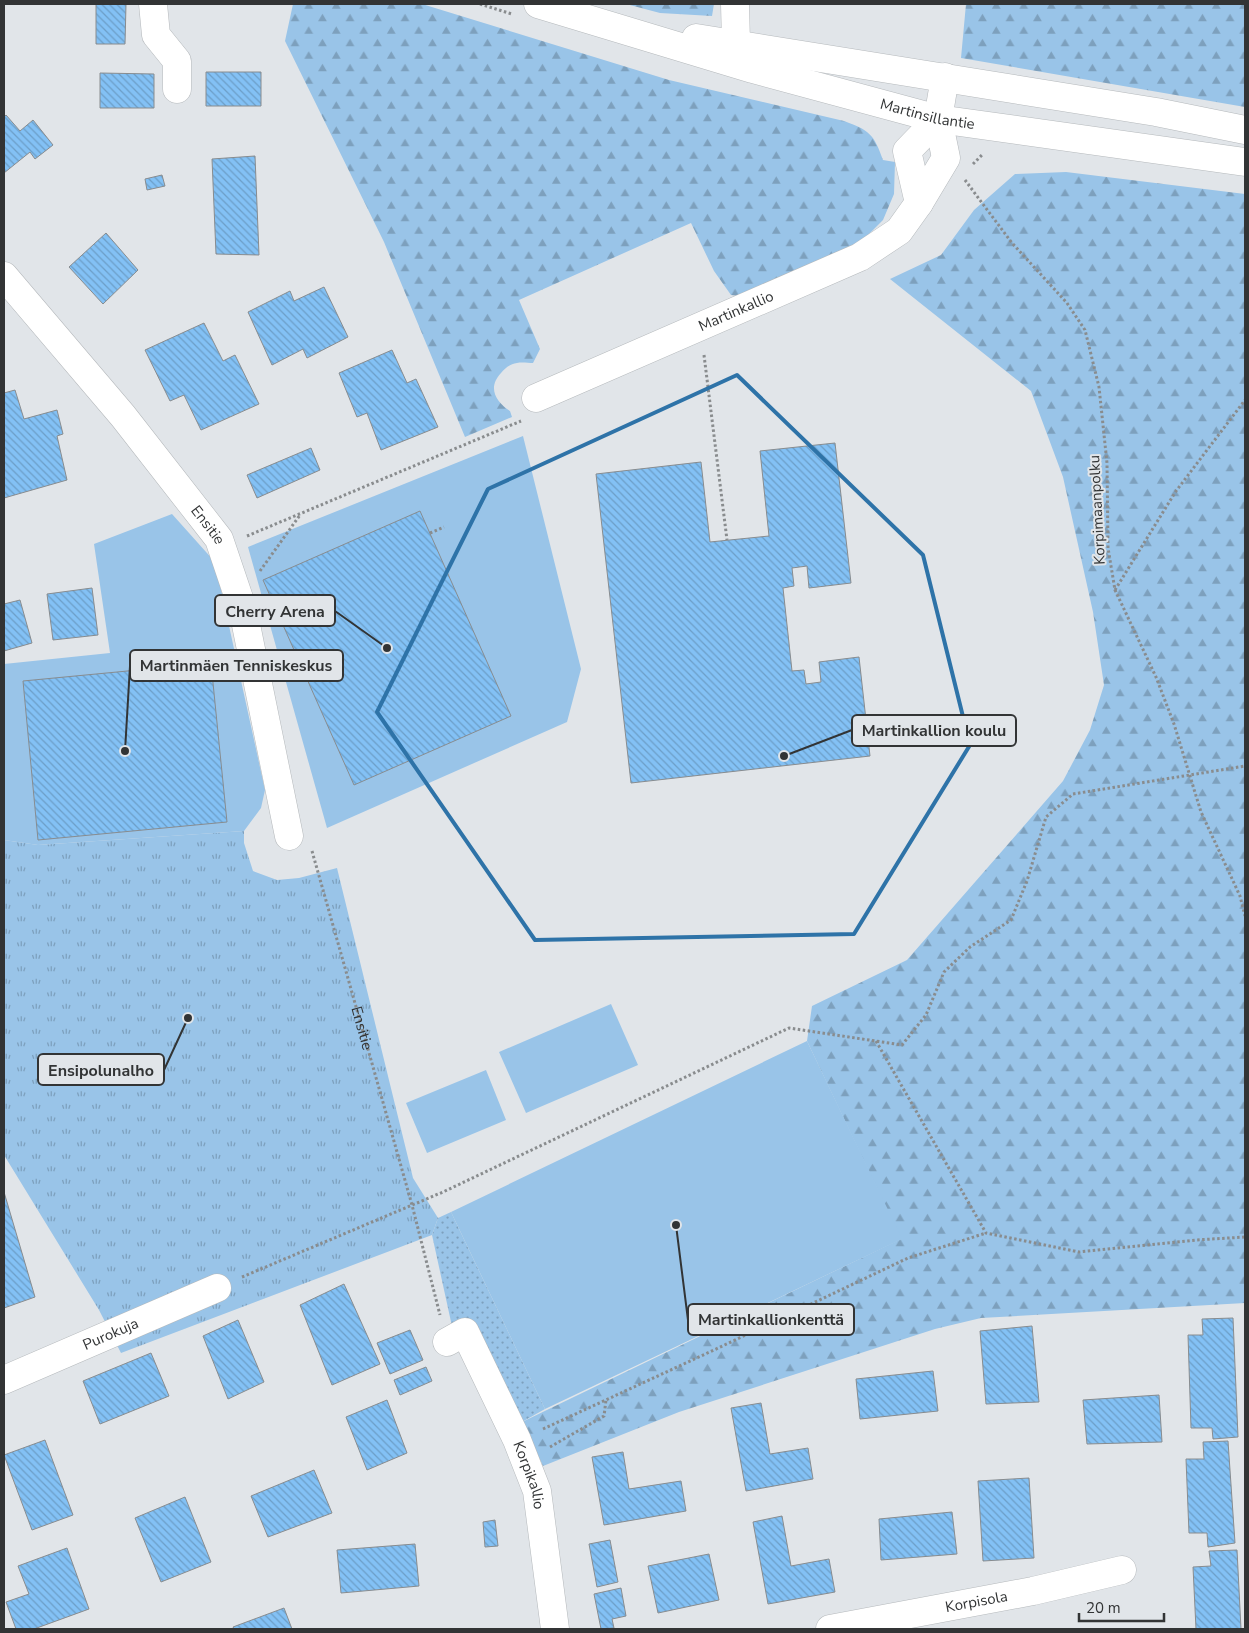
<svg xmlns="http://www.w3.org/2000/svg" width="1249" height="1633" font-family="'Nunito Sans',sans-serif">
<style>
.grass{fill:url(#grass-dots)}
.forest{fill:url(#forest-firs)}
.park{fill:url(#park-tufts)}
.pitch{fill:#99c4e8}
.building{fill:url(#building-back-hatch);stroke:#888c8f}
.lines{fill:none;stroke-linecap:round;stroke-linejoin:round}
.minor-casing{stroke:#b5b9bc;stroke-width:29}
.major-casing{stroke:#b5b9bc;stroke-width:29}
.path{stroke:#898c8e;stroke-width:3;stroke-dasharray:2.5 2.5;stroke-linecap:butt}
.minor{stroke:#fff;stroke-width:28}
.major{stroke:#fff;stroke-width:28}
.marked{fill:none;stroke:#2e73a8;stroke-width:4;stroke-linejoin:round}
.labels{text-anchor:middle;stroke-width:4;stroke-linejoin:round;paint-order:stroke}
.street-label{font-size:15px;fill:#323435;stroke:#e1e5e9}
.leader{fill:none;stroke:#323435;stroke-width:2}
.callout-dot{fill:#323435;stroke:#e1e5e9;stroke-width:2}
.callout{fill:#e1e5e9;stroke:#323435;stroke-width:2}
.callout-label{font-size:16px;text-anchor:middle;font-weight:bold;fill:#323435}
</style>
<defs>
<pattern id="grass-dots" width="8" height="8" patternUnits="userSpaceOnUse" patternTransform="scale(1.25)"><rect width="8" height="8" fill="#99c4e8"/><path d="M2 2h.1M6 6h.1" fill="none" stroke="#7da0bd" stroke-width="1.8" stroke-linecap="round"/></pattern>
<pattern id="forest-firs" width="22" height="20" patternUnits="userSpaceOnUse" patternTransform="scale(1.25)"><rect width="22" height="20" fill="#99c4e8"/><path d="M5 1l3.5 6h-7zM16 11l3.5 6h-7z" fill="#7da0bd"/></pattern>
<pattern id="park-tufts" width="24" height="20" patternUnits="userSpaceOnUse" patternTransform="scale(1.25)"><rect width="24" height="20" fill="#99c4e8"/><path d="M3 7l-1-3M5 7V3M7 7l1-3M15 17l-1-3M17 17v-4M19 17l1-3" fill="none" stroke="#7da0bd"/></pattern>
<pattern id="building-back-hatch" width="6" height="6" patternUnits="userSpaceOnUse" patternTransform="scale(1.25)"><rect width="6" height="6" fill="#83c1f5"/><path d="M-1 5l2 2M0 0l6 6M5-1l2 2" fill="none" stroke="#6c9ec7"/></pattern>
</defs>
<rect width="100%" height="100%" fill="#e1e5e9"/>
<path class="grass" d="M451 1212 545 1409 522 1422 453 1331 432 1235 438 1218Z"/>
<path class="forest" d="M293 4H422L669 80 844 121C869 130 874 134 883 160L895 162 894 194 883 220 859 244 740 296 731 295 714 271 691 223 519 300 540 349 533 363C528 363 522 362 517 363 510 364 505 368 501 373 487 388 496 402 510 411L512 417 465 437 384 242 285 41Z
M626 4H714L712 16 660 13Z
M966 4H1245V107L961 58Z
M1066 172 1245 194V1303L981 1318 935 1329 679 1412 543 1466 522 1422 901 1239 807 1041 812 1006 907 960 1063 781 1090 730 1104 685 1093 612 1063 477 1031 391 890 279 941 255 974 210 1015 174Z"/>
<path class="park" d="M244 831V843L253 871 277 880 299 878 337 868 413 1178 438 1218 432 1235 121 1353 99 1310 4 1155V840L38 845Z"/>
<path class="pitch" d="M523 436 581 669 567 722 327 828 248 547Z
M172 514 215 562 265 790 261 808 244 831 38 845 4 840V664L110 653 94 544Z
M611 1004 638 1065 526 1113 499 1052Z
M807 1041 902 1239 545 1409 451 1212Z
M486 1070 506 1120 427 1153 406 1103Z"/>
<path class="building" d="M96 4H126L125 44H96Z
M206 72H261V106H206Z
M100 73 154 74V108H100Z
M6 115 20 131 33 120 53 145 35 159 30 152 4 173V117Z
M255 156 259 255 216 254 212 159Z
M162 175 165 186 147 190 145 179Z
M106 233 138 270 103 304 69 267Z
M324 287 348 337 307 358 303 349 272 365 248 312 290 291 294 301Z
M204 323 223 361 235 355 259 404 201 430 184 395 170 401 145 350Z
M392 350 407 383 416 379 438 427 381 450 367 413 357 417 339 373Z
M15 390 24 419 57 410 63 434 57 436 67 480 4 498V393Z
M835 443 851 583 809 588 807 566 792 568 794 586 783 588 792 671 804 670 806 684 821 682 819 662 859 657 870 756 631 783 596 474 701 462 710 542 769 536 760 451Z
M311 448 320 470 257 498 247 475Z
M420 511 511 716 354 785 263 580Z
M92 588 98 635 53 640 47 594Z
M20 600 32 643 4 651V604Z
M211 663 227 822 38 840 23 681Z
M4 1192 35 1297 4 1308Z
M344 1284 380 1364 332 1385 300 1305Z
M1233 1318 1238 1437 1213 1439 1212 1428H1191L1188 1335H1203L1202 1319Z
M238 1320 264 1382 228 1399 203 1336Z
M1032 1326 1039 1402 986 1404 980 1331Z
M410 1330 423 1360 390 1374 377 1343Z
M151 1353 169 1396 100 1424 83 1381Z
M426 1367 432 1381 400 1395 394 1380Z
M933 1371 938 1411 860 1419 856 1379Z
M1159 1395 1162 1442 1087 1444 1083 1400Z
M387 1400 407 1453 367 1470 346 1417Z
M761 1403 770 1454 808 1448 813 1479 746 1491 731 1408Z
M45 1440 73 1515 32 1530 4 1455Z
M1228 1441 1235 1543 1208 1547 1207 1533H1189L1186 1459H1204L1203 1442Z
M623 1452 629 1489 681 1481 686 1511 604 1525 592 1457Z
M314 1470 332 1513 268 1537 251 1496Z
M1029 1478 1034 1558 983 1561 978 1481Z
M185 1497 211 1562 161 1582 135 1518Z
M952 1512 957 1554 881 1560 879 1519Z
M782 1516 791 1566 829 1559 835 1592 768 1604 753 1522Z
M495 1520 498 1546 485 1547 483 1522Z
M610 1540 618 1582 597 1587 589 1544Z
M415 1544 419 1586 341 1593 337 1550Z
M67 1548 89 1609 34 1629H16L6 1602 29 1594 18 1566Z
M1237 1550 1241 1629H1196L1193 1567 1211 1566 1209 1551Z
M709 1554 719 1600 658 1613 648 1566Z
M621 1588 626 1616 612 1619 614 1628 601 1629 594 1594Z
M284 1608 292 1629H234L233 1627Z"/>
<g class="lines">
<defs>
<g id="minor">
<path d="M153 4 156 35 177 61V89"/>
<path d="M735 4 736 43"/>
<path d="M919 203 907 151 938 119"/>
<path id="s2" d="M4 276 123 416 219 539 243 610 289 836"/>
<path id="s3" d="M536 398 860 257 899 231 919 203 946 158 938 119 945 77"/>
<path id="s4" d="M447 1342 465 1332 517 1440 537 1491 555 1629"/>
<path id="s5" d="M4 1380 217 1288"/>
<path id="s6" d="M830 1629 1033 1591 1122 1570"/>
</g>
<g id="major">
<path id="s7" d="M538 4 753 69 938 119 1245 162"/>
<path d="M696 38 1156 112 1245 130"/>
</g>
</defs>
<use href="#minor" class="minor-casing"/>
<use href="#major" class="major-casing"/>
<g class="path">
<path d="M480 4 512 14"/>
<path d="M973 164 983 154"/>
<path d="M965 180 1012 243 1067 303 1085 330 1099 387 1107 463 1108 548 1115 590 1156 677 1174 724 1201 812 1240 896 1245 916"/>
<path d="M704 355 727 540"/>
<path d="M430 533 444 527"/>
<path d="M247 536 521 421"/>
<path d="M260 571 300 515"/>
<path d="M1115 590 1176 491 1245 400"/>
<path id="s1" d="M312 851 412 1205 440 1315"/>
<path d="M876 1041 986 1233 1079 1252 1196 1240 1245 1237"/>
<path d="M242 1277 443 1192 789 1028 902 1045 926 1015 944 972 970 947 1011 920 1027 881 1046 817 1073 794 1245 766"/>
<path d="M543 1429 714 1350 908 1258 986 1233"/>
<path d="M550 1447 604 1416 606 1400"/>
</g>
<use href="#minor" class="minor"/>
<use href="#major" class="major"/>
</g>
<path class="marked" d="M737 375 923 555 970 745 854 934 535 940 377 712 488 489Z"/>
<g class="labels">
<g class="street-label">
<text dy="5" stroke="none"><textPath href="#s7" startOffset="405">Martinsillantie</textPath></text>
<text dy="5" stroke="none"><textPath href="#s3" startOffset="218">Martinkallio</textPath></text>
<text transform="translate(1097 510) rotate(-93)" y="5">Korpimaanpolku</text>
<text dy="5" stroke="none"><textPath href="#s2" startOffset="322">Ensitie</textPath></text>
<text dy="5" stroke="none"><textPath href="#s1" startOffset="184">Ensitie</textPath></text>
<text dy="5" stroke="none"><textPath href="#s5" startOffset="116">Purokuja</textPath></text>
<text dy="5" stroke="none"><textPath href="#s4" startOffset="178">Korpikallio</textPath></text>
<text dy="5" stroke="none"><textPath href="#s6" startOffset="149">Korpisola</textPath></text>
</g>
</g>
<path class="leader" d="M387 648L335 611M125 751L130 666M784 756L852 730M188 1018L164 1070M676 1225L688 1320"/>
<g class="callout-dot">
<circle cx="387" cy="648" r="5"/>
<circle cx="125" cy="751" r="5"/>
<circle cx="784" cy="756" r="5"/>
<circle cx="188" cy="1018" r="5"/>
<circle cx="676" cy="1225" r="5"/>
</g>
<g class="callout">
<rect x="215" y="595" width="120" height="31" rx="5"/>
<rect x="130" y="650" width="213" height="31" rx="5"/>
<rect x="852" y="715" width="164" height="31" rx="5"/>
<rect x="38" y="1054" width="126" height="31" rx="5"/>
<rect x="688" y="1304" width="166" height="31" rx="5"/>
</g>
<g class="callout-label">
<text x="275" y="617">Cherry Arena</text>
<text x="236" y="671">Martinmäen Tenniskeskus</text>
<text x="934" y="736">Martinkallion koulu</text>
<text x="101" y="1076">Ensipolunalho</text>
<text x="771" y="1325">Martinkallionkenttä</text>
</g>
<rect width="1249" height="1633" fill="none" stroke="#323435" stroke-width="10"/>
<path d="M1079 1613v8h85v-8" fill="none" stroke="#323435" stroke-width="2.5"/>
<text x="1086" y="1613" font-size="15" fill="#323435" stroke="#e1e5e9" stroke-width="4" paint-order="stroke">20 m</text>
</svg>
